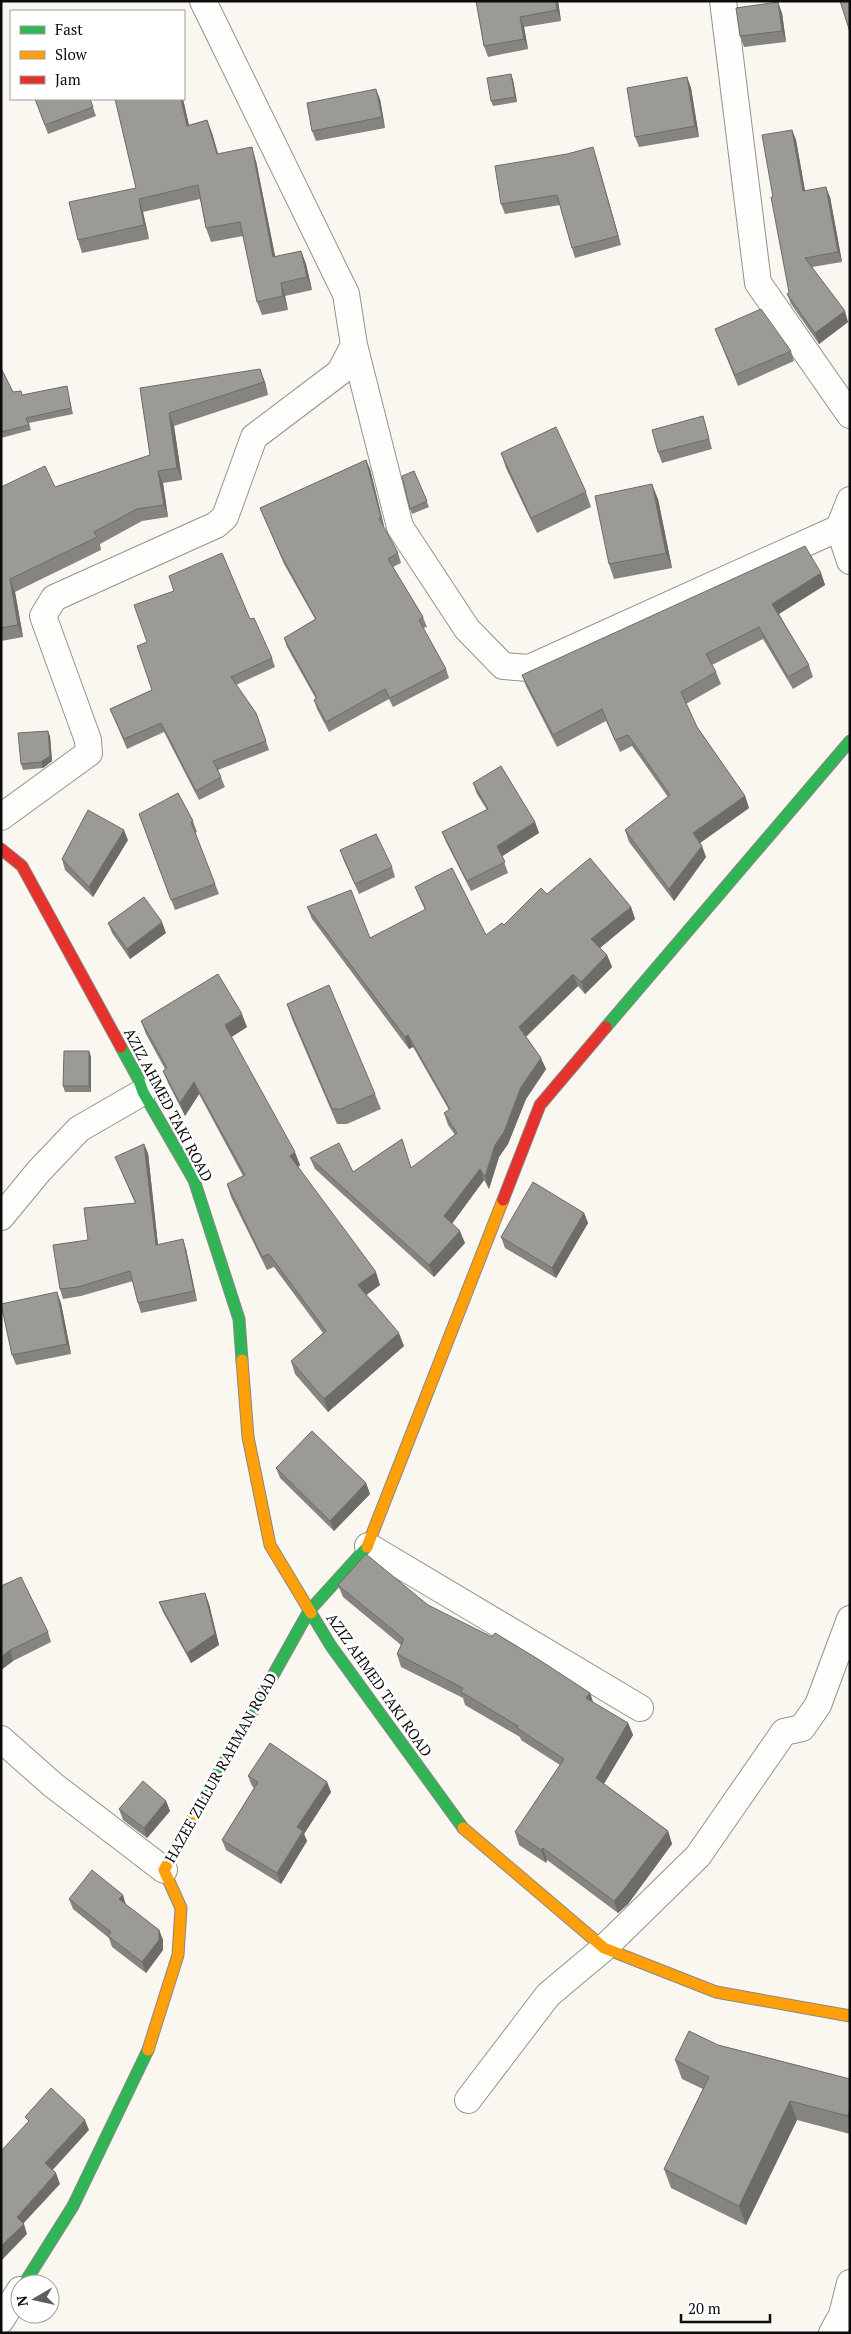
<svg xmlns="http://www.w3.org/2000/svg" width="851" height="2334" font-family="'PT Serif',serif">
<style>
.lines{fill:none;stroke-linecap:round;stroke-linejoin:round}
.street-casing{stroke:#93928f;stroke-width:28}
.fast-casing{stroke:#8a8885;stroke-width:13}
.slow-casing{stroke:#8a8885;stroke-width:13}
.jam-casing{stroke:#8a8885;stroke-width:13}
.street{stroke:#fefefd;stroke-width:26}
.fast{stroke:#30b455;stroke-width:11}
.slow{stroke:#ff9f0a;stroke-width:11}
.jam{stroke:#e5322d;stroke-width:11}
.wall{fill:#868481}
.shaded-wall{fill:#6d6c69}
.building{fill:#9c9a96;stroke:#6d6c69}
.labels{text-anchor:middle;stroke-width:5;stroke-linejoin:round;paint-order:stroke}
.street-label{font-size:15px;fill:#0c0c0c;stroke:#fff}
</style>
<rect width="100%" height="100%" fill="#faf7f0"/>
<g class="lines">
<defs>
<path id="street" d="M723 1 758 283 850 415
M354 345 400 527 467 629 503 666 529 668 839 528
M850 500 839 528 850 561
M1 817 89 753 88 740 43 616 54 598 216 525 225 517 254 437 340 372 354 345 346 294 203 1
M1 1217 39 1171 79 1129 143 1092
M368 1546 640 1708
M1 1739 53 1785 164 1870
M468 2100 548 1995 604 1948 698 1856 784 1732 802 1728 818 1705 850 1619
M1 2320 20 2290
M832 2333 842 2315 850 2283"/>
<path id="fast" d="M606 1027 850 741
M121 1047 138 1078 143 1092 194 1180 239 1319 242 1360
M311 1613 331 1646 463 1828
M195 1815 309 1611 367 1547
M24 2284 73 2206 148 2050"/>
<path id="slow" d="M242 1360 248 1437 270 1545 311 1613
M367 1547 503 1200
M463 1828 604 1948 716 1992 850 2016
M148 2050 178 1955 181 1908 164 1870 195 1815"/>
<path id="jam" d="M1 849 22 866 121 1047
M503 1200 540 1105 606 1027"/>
</defs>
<use href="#street" class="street-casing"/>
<use href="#fast" class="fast-casing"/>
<use href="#slow" class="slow-casing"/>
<use href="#jam" class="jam-casing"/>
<use href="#street" class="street"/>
<use href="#fast" class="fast"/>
<use href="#slow" class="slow"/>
<use href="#jam" class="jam"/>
</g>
<path class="wall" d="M476 1H558L561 21 524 27 528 49 488 57 484 46Z
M782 13 786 42 744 47 740 36Z
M511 74 513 80 517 102 493 106 491 101Z
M687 77 691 88 699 137 639 147 635 137Z
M35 99H90L96 116 48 134Z
M115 99H183L189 125 207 120 212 133 218 154 256 161 275 257 301 251 306 264 312 290 285 296 288 310 262 315 257 302 243 236 211 242 206 228 200 199 143 212 149 239 82 253 78 240 136 188Z
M380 99 385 128 316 141 312 131Z
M792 130 796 140 805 191 830 197 842 262 812 267 848 322 819 344 791 304 787 294 789 292 773 197Z
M596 157 621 245 575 258 572 248 560 205 505 214 501 204Z
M715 329 791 351 794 361 738 386Z
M1 368 13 392 22 395 68 392 73 414 29 423 31 430 1 438Z
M265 382 268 395 174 426 182 480 163 483 168 517 142 521 100 544 101 550 15 592 23 637 1 641V487H55L150 455 140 388Z
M703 416 706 426 712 449 662 463 658 452Z
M501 453 586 492 591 507 537 533 506 468Z
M366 460 370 469 384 526 383 527 398 553 401 563 393 567 423 617 427 627 423 628 446 669 449 678 393 707 389 699 329 732 317 709 314 700 316 699 287 647 284 638 315 619 284 564 260 508Z
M414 471 429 507 412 514 410 509Z
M658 499 672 568 614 579 609 564Z
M821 573 825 585 779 614 809 665 813 677 793 689 763 639 712 665 716 672 721 684 686 704 697 727 745 796 749 808 700 843 706 857 674 901 629 842 625 830 668 797 632 746 620 752 606 721 557 747 526 686 522 675Z
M272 658 275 667 236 685 256 713 269 750 218 770 225 787 199 800 164 732 127 749 110 709 152 690Z
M50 736 52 761 43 768 23 770 21 764Z
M473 783 535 822 539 833 502 856 508 873 471 891 446 842 442 832 487 810 477 794Z
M139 814 193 821 197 832 195 833 219 894 175 910Z
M128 840 93 897 65 870 62 859Z
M340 850 392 867 395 877 359 894 344 861Z
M415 887 486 935 504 925 547 894 631 907 635 919 600 948 607 955 612 967 585 994 578 986 526 1037 546 1069 526 1099 508 1144 499 1157 489 1189 484 1180 452 1223 465 1243 434 1277 315 1169 310 1158 353 1172 402 1139 411 1168 455 1135 448 1125 444 1113 449 1110 413 1047 409 1049 312 919 307 907 370 938 425 910 420 899Z
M108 923 166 933 130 959 112 933Z
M287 1004 375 1094 381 1109 347 1124H337L292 1019Z
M141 1021 247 1027 231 1037 300 1165 298 1167 380 1285 366 1295 404 1346 328 1412 295 1374 291 1361 323 1333 274 1267 267 1270 231 1197 227 1184 243 1176 199 1094 185 1116 168 1083 163 1071 165 1069 146 1034Z
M89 1051 91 1057V1092H65L63 1086Z
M148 1153 158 1245 186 1249 197 1301 141 1313 138 1303 133 1281 81 1296 63 1299 60 1289 88 1240 135 1203 115 1157Z
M584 1213 588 1223 556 1278 505 1248 501 1237Z
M61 1303 71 1354 16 1365 12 1355Z
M276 1468 366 1483 370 1494 334 1531 280 1478Z
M338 1585 428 1605 590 1693 593 1702 628 1723 633 1735 604 1784 668 1831 672 1844 628 1904 618 1913 547 1860 546 1863 519 1845 515 1832 560 1765 521 1740 520 1737 465 1705 463 1698 401 1667 397 1654 401 1645 343 1597Z
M1 1586 48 1632 51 1642 13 1661 1 1670Z
M205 1593 209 1604 219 1645 191 1663 163 1612 159 1602Z
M248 1776 327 1782 331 1792 304 1834 307 1841 281 1884 226 1850 222 1840 254 1788 252 1786Z
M166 1801 170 1811 147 1838 123 1820 119 1809Z
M69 1899 126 1905 159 1930 163 1940V1950L146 1973 112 1947 109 1938 73 1909Z
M718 2045 850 2079V2134L797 2120 746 2225 671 2188 664 2169 703 2089 682 2079 675 2060Z"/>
<path class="shaded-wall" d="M556 1H558L561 21 557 10Z
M778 2 782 13 786 42 782 31Z
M520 17 524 27 528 49 524 39Z
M511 74 513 80 517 102 515 97Z
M687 77 691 88 699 137 695 126Z
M376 89 380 99 385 128 382 117Z
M181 99H183L192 139 187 126Z
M207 120 212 133 222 167 217 154Z
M792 130 796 140 807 202 803 191Z
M252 147 256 161 278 270 273 257Z
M593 147 596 157 621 245 618 236Z
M826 187 830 197 842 262 838 252Z
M139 199 143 212 149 239 144 225Z
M301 251 306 264 312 290 307 277Z
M281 283 285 296 288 310 283 296Z
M845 311 848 322 819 344 815 333Z
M260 369 265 382 268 395Z
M169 413 174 426 182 480 177 468Z
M366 460 370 469 384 526 381 517Z
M158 471 163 483 168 517 164 505Z
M652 484 658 499 672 568 666 553Z
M821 573 825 585 777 615 772 604Z
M10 579 15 592 23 637 18 625Z
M48 731 50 736 52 761 43 768 41 762Z
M745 796 749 808 697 845 693 833Z
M535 822 539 833 501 857 497 846Z
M124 830 128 840 93 897 89 887Z
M702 846 706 857 674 901 669 889Z
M631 907 635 919 596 951 591 939Z
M162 922 166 933 130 959 127 949Z
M607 955 612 967 585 994 581 982Z
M573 974 578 986 523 1039 519 1027Z
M242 1014 247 1027 230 1038 225 1025Z
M408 1035 413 1047 409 1049 405 1037Z
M89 1051 91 1057V1092L89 1086Z
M541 1058 546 1069 526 1099 508 1144 499 1157 489 1189 485 1177 495 1145 521 1087Z
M194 1082 199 1094 185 1116 180 1103Z
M144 1144 148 1153 159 1255 156 1245Z
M295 1152 300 1165 295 1169 290 1156Z
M480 1169 484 1180 449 1228 444 1216Z
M584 1213 588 1223 556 1278 552 1268Z
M460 1231 465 1243 434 1277 429 1265Z
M183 1239 186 1249 197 1301 194 1291Z
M376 1272 380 1285 362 1298 358 1285Z
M57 1292 61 1303 71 1354 67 1344Z
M399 1333 404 1346 328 1412 324 1399Z
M366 1483 370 1494 334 1531 330 1521Z
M205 1593 209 1604 219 1645 191 1663 187 1653Z
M10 1650 13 1661 1 1670V1657Z
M590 1693 594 1705 586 1698Z
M628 1723 633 1735 600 1790 596 1778Z
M327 1782 331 1792 304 1834 307 1841 281 1884 277 1873 297 1827Z
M166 1801 170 1811 147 1838 144 1828Z
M668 1831 672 1844 628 1904 618 1913 614 1901Z
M543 1848 547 1860 546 1863 541 1850Z
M123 1895 126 1905 119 1899Z
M159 1930 163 1940V1950L146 1973 142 1962Z
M790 2101 797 2120 746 2225 739 2206Z
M850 2108V2122L848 2116Z
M85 2120 89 2130 49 2174 45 2163Z
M56 2173 60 2184 21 2226 24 2224 27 2234 1 2261V2246L17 2217Z"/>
<path class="building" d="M476 1H556L557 10 520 17 524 39 484 46Z
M840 1H850V32Z
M778 2 782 31 740 36 736 8Z
M511 74 515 97 491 101 487 78Z
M687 77 695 126 635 137 627 88Z
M376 89 382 117 312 131 307 103Z
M35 99H90L93 107 45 125Z
M115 99H181L187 126 207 120 217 154 252 147 273 257 301 251 307 277 281 283 283 296 257 302 240 222 206 228 198 185 139 199 144 225 78 240 69 202 136 188Z
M792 130 803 191 826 187 838 252 805 258 845 311 815 333 787 294 789 292 771 197H773L762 135Z
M593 147 618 236 572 248 557 195 501 204 495 166 567 154Z
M761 309 791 351 735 375 715 329Z
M1 368 13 392 21 391 22 395 67 386 71 408 26 418 29 425 1 432Z
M260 369 264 382 169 413 177 468 158 471 164 505 137 509 94 532 97 537 10 579 18 625 1 628V487L45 466 55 487 150 455 140 388Z
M703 416 709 439 658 452 652 430Z
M556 427 586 492 531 518 501 453Z
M366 460 381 517 379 518 398 553 388 559 423 617 419 620 446 669 390 698 385 689 326 722 314 700 317 698 284 638 316 619 281 555 260 508Z
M414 471 427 501 410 509 402 476Z
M652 484 666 553 609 564 595 496Z
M805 546 821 573 772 604 809 665 788 677 759 627 706 654 716 672 681 692 697 727 745 796 693 833 702 846 669 889 625 830 670 795 628 735 615 740 602 709 553 735 522 675Z
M222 553 250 619 254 618 272 658 231 677 256 713 266 741 213 761 221 777 196 791 161 723 124 739 110 709 152 690 137 646 147 642 134 605 174 591 169 576Z
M48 731 50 756 41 762 21 764 18 733Z
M501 766 535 822 497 846 505 862 467 881 442 832 488 809 473 783Z
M178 793 193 821 191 822 215 884 171 900 139 814Z
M88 810 124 830 89 887 62 859Z
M376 834 392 867 355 884 340 850Z
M590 858 631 907 591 939 607 955 581 982 573 974 519 1027 541 1058 521 1087 504 1132 495 1145 485 1177 480 1169 444 1216 460 1231 429 1265 310 1158 339 1143 353 1172 402 1139 411 1168 457 1133 444 1113 450 1109 408 1035 405 1037 307 907 351 890 370 938 426 909 415 887 452 868 486 935 502 923 504 925 541 888 547 894Z
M144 897 162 922 127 949 108 923Z
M218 974 242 1014 225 1025 295 1152 290 1156 376 1272 358 1285 399 1333 324 1399 291 1361 326 1331 269 1254 262 1257 227 1184 245 1175 194 1082 180 1103 163 1071 167 1068 141 1021Z
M329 985 375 1094 341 1109H332L287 1004Z
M64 1051H89V1086H63Z
M144 1144 156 1245 183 1239 194 1291 138 1303 130 1271 78 1287 60 1289 53 1245 88 1240 84 1208 136 1203 115 1157Z
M533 1182 584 1213 552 1268 501 1237Z
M57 1292 67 1344 12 1355 1 1304Z
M312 1431 366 1483 330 1521 276 1468Z
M366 1554 428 1605 492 1637 495 1633 538 1659 590 1693 586 1698 628 1723 596 1778 668 1831 623 1891 614 1901 543 1848 541 1850 515 1832 564 1759 517 1728 518 1726 461 1692 463 1688 397 1654 404 1639 338 1585Z
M21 1577 48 1632 10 1650 1 1657V1586Z
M205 1593 215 1634 187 1653 159 1602Z
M270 1743 327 1782 297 1827 303 1831 277 1873 222 1840 258 1782 248 1776Z
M143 1781 166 1801 144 1828 119 1809Z
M92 1870 123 1895 119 1899 159 1930V1940L142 1962 108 1936 111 1932 69 1899Z
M689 2031 718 2045 850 2079V2108L848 2116 790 2101 739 2206 664 2169 709 2077 675 2060Z
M51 2088 85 2120 45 2163 56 2173 17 2217 24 2224 1 2246V2151L29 2121 25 2117Z"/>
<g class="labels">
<g class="street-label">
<text transform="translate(168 1105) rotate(62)" y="5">AZIZ AHMED TAKI ROAD</text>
<text transform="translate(379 1685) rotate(55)" y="5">AZIZ AHMED TAKI ROAD</text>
<text transform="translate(221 1768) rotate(-61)" y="5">HAZEE ZILLUR RAHMAN ROAD</text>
</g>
</g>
<rect width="851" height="2334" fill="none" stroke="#0c0c0c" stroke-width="5"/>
<rect x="10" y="10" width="175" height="90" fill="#ffffff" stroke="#9e9e9e"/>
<rect x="20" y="26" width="25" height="8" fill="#30b455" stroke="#9e9e9e"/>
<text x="55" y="35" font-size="15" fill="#0c0c0c">Fast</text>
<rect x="20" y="51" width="25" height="8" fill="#ff9f0a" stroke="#9e9e9e"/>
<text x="55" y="60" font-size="15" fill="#0c0c0c">Slow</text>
<rect x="20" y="76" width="25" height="8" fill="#e5322d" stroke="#9e9e9e"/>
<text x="55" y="85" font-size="15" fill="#0c0c0c">Jam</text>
<g transform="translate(35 2299) rotate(261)"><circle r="24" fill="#ffffff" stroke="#9e9e9e"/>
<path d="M0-4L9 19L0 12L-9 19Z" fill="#5f5e5c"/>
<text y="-8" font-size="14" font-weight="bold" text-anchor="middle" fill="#0c0c0c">N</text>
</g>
<path d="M681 2314v8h89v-8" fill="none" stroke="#0c0c0c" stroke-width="2.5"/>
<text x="688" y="2314" font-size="15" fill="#0c0c0c" stroke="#ffffff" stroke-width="4" paint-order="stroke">20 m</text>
</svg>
